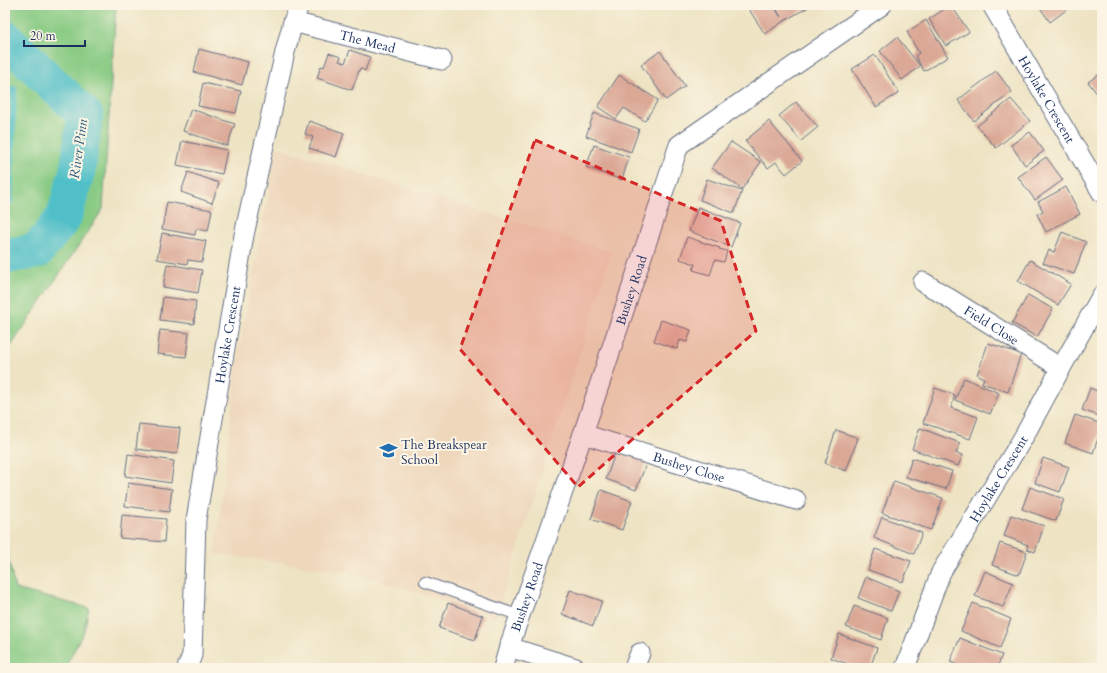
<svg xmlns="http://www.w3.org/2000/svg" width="1107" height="673" font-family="Cardo,serif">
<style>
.built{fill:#eed7bb}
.green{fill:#89cb84;stroke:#527d71}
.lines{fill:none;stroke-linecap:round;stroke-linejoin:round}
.stream{stroke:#51bfc7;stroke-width:6}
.river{stroke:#51bfc7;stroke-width:36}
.building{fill:#dba896}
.lane-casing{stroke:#656e82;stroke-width:12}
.street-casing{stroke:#656e82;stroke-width:21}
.lane{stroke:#fff;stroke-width:10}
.street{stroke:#fff;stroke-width:19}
.marked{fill:#d62828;fill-opacity:0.2;stroke:#d62828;stroke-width:3;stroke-dasharray:8 5;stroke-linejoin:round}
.labels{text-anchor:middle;stroke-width:4;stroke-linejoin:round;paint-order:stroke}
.street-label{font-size:13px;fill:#1b2f5e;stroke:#fcf5e5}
.poi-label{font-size:13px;fill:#1b2f5e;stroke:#fcf5e5;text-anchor:start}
.water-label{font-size:14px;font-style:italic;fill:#2b5a7e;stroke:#fcf5e5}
</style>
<rect width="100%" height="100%" fill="#fcf5e5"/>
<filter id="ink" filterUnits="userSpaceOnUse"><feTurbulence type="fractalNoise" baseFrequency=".025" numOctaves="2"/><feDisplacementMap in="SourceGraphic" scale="8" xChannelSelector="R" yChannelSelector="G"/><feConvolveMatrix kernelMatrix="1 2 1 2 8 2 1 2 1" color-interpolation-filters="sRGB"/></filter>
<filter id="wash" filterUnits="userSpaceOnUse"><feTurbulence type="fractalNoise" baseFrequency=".012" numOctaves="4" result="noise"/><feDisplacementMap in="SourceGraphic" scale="16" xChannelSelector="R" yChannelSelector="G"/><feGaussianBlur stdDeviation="0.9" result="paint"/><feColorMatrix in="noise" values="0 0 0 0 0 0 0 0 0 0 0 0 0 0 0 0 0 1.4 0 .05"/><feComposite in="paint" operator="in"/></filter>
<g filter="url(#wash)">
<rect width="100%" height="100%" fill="#eee4c4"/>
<path class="built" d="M277 147 612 252 496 617 355 573 215 554 239 348Z"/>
<path class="green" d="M5 5H116L103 209 5 355Z
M5 543 15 589 89 608 84 631 65 668H5Z"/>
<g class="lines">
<path class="stream" d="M5 89H14L10 201H5"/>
<path class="river" d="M5 38 85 115 78 168 64 217 37 251 5 256"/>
</g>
<g id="blocks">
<path class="building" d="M746 5H773L781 17 774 5H812L784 21 765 34Z
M951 5 969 32 946 46 929 19Z
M1038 5H1073L1050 22Z
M926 20 948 57 924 71 915 56 919 53 907 32Z
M897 37 920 66 902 80 880 51Z
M199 49 248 62 242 85 194 72Z
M350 50 370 57 365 71 360 68 352 90 317 78 321 66 324 67 329 53 341 57 339 61 345 63Z
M660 51 685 86 666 100 641 65Z
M875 55 899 93 876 107 852 69Z
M996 71 1012 92 974 121 958 100Z
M1102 72V100L1088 82Z
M619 75 658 100 645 121 624 108 616 119 598 107Z
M203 83 241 91 236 113 198 106Z
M1011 99 1030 121 996 148 977 126Z
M796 102 818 127 801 141 779 116Z
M191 109 235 124 227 146 183 131Z
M594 113 639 129 631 152 586 136Z
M309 121 344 133 336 157 309 148 313 137 305 134Z
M769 121 802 161 786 174 776 162 768 168 745 141Z
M1030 132 1044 151 1025 165 1011 145Z
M182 141 227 150 222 174 177 165Z
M731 142 761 162 742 189 712 168Z
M594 145 629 157 622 180 586 167Z
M1046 157 1063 180 1035 200 1018 177Z
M188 172 219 183 212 203 181 192Z
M707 179 742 191 734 213 700 200Z
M1066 187 1080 214 1046 232 1037 214 1043 211 1038 202Z
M167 202 212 210 208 231 196 229 195 235 162 229Z
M698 207 740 223 731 247 689 231Z
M1062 232 1086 242 1074 274 1043 263 1049 250 1054 252Z
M162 233 206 241 202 262 188 260 187 264 157 259Z
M687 237 720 248 719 249 727 251 724 262 715 260 710 275 693 270 695 264 680 259Z
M1030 260 1071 284 1058 305 1018 281Z
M167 264 202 270 198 293 163 287Z
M1028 295 1053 309 1037 337 1012 323Z
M163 297 196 301 194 324 160 320Z
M661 320 691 330 687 342 680 340 677 349 654 341Z
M160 330 189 333 186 357 157 354Z
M988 343 1021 354 1008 392 982 383 984 378 977 375Z
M964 378 999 393 990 414 955 400Z
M935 388 955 395 951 408 978 417 970 439 923 423Z
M1090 388 1102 393V417L1082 410Z
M1075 415 1102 424V427L1093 453 1065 443Z
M139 424 180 428 177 454 136 449Z
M920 428 960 443 956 453 963 455 958 466 912 449Z
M836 430 858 438 846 471 825 463Z
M617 448 648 459 636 490 606 479Z
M128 454 174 461 171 483 125 476Z
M912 458 952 471 946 489 906 477Z
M1043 458 1069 467 1060 492 1035 483Z
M894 481 943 498 931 530 882 513Z
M128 483 172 489 169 512 125 506Z
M1030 487 1064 499 1056 521 1022 509Z
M601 490 632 501 622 530 591 519Z
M122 515 166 519 164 542 120 538Z
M1011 515 1044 526 1035 552 1027 549 1028 545 1004 536Z
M882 517 922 533 914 554 874 538Z
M1000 543 1027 552 1019 575 992 565Z
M875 549 911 561 903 582 868 570Z
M985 571 1013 583 1003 607 975 596Z
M866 577 899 591 891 611 858 598Z
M570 590 602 601 593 626 562 614Z
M448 603 483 616 475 640 439 628Z
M973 603 1011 619 1000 648 961 631Z
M854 606 888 618 881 640 846 627Z
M839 634 877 648 870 668H859L831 658Z
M960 638 1002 655 997 668H966L950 662Z
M825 663 838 668H824Z"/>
</g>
</g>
<g filter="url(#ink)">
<use href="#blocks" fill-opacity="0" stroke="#656e82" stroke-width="1"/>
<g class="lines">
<defs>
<path id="lane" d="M425 582 520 616"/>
<g id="street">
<path id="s1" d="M992 5 1102 193"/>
<path id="s2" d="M293 22 442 60"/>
<path id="s3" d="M923 282 1061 368"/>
<path id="s4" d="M583 434 796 500"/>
<path d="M509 647 576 668"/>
<path id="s5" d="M187 668 192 655 196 520 244 235 285 52 293 22 299 5"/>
<path id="s6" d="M503 668 509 647 583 434 679 145 882 5"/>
<path d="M634 668 640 653"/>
<path id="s7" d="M905 668 941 572 1023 438 1061 368 1102 295"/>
</g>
</defs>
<use href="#lane" class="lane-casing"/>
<use href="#street" class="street-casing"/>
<use href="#lane" class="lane"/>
<use href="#street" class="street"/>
</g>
</g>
<path class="marked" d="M535 140 721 221 756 331 578 487 460 349Z"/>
<defs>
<symbol id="school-bare" viewBox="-9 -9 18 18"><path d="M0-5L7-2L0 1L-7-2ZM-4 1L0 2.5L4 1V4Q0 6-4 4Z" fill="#1f6fb2" stroke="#fcf5e5" stroke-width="2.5" paint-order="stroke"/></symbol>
</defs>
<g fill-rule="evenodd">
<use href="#school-bare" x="376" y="438" width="25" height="25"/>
</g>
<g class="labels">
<g class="street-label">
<text dy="5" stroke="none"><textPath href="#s2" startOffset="77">The Mead</textPath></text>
<text dy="5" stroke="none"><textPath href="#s1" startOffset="109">Hoylake Crescent</textPath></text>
<text dy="5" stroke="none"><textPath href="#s6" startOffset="399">Bushey Road</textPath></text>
<text dy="5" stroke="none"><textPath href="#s3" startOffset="81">Field Close</textPath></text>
<text dy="5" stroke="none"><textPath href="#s5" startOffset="337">Hoylake Crescent</textPath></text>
<text dy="5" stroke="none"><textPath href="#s4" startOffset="111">Bushey Close</textPath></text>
<text dy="5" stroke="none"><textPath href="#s7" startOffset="212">Hoylake Crescent</textPath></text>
<text dy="5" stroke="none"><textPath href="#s6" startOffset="75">Bushey Road</textPath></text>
</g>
<g class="poi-label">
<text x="401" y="449">The Breakspear<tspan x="401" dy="15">School</tspan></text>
</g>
<g class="water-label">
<text transform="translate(78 149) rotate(-82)" y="5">River Pinn</text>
</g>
</g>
<rect width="1107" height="673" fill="none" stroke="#fcf5e5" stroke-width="20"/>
<path d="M24 40v6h61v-6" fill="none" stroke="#1b2f5e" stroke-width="2"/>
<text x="30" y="40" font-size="12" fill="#1b2f5e" stroke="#fcf5e5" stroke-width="3" paint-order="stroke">20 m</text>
</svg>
